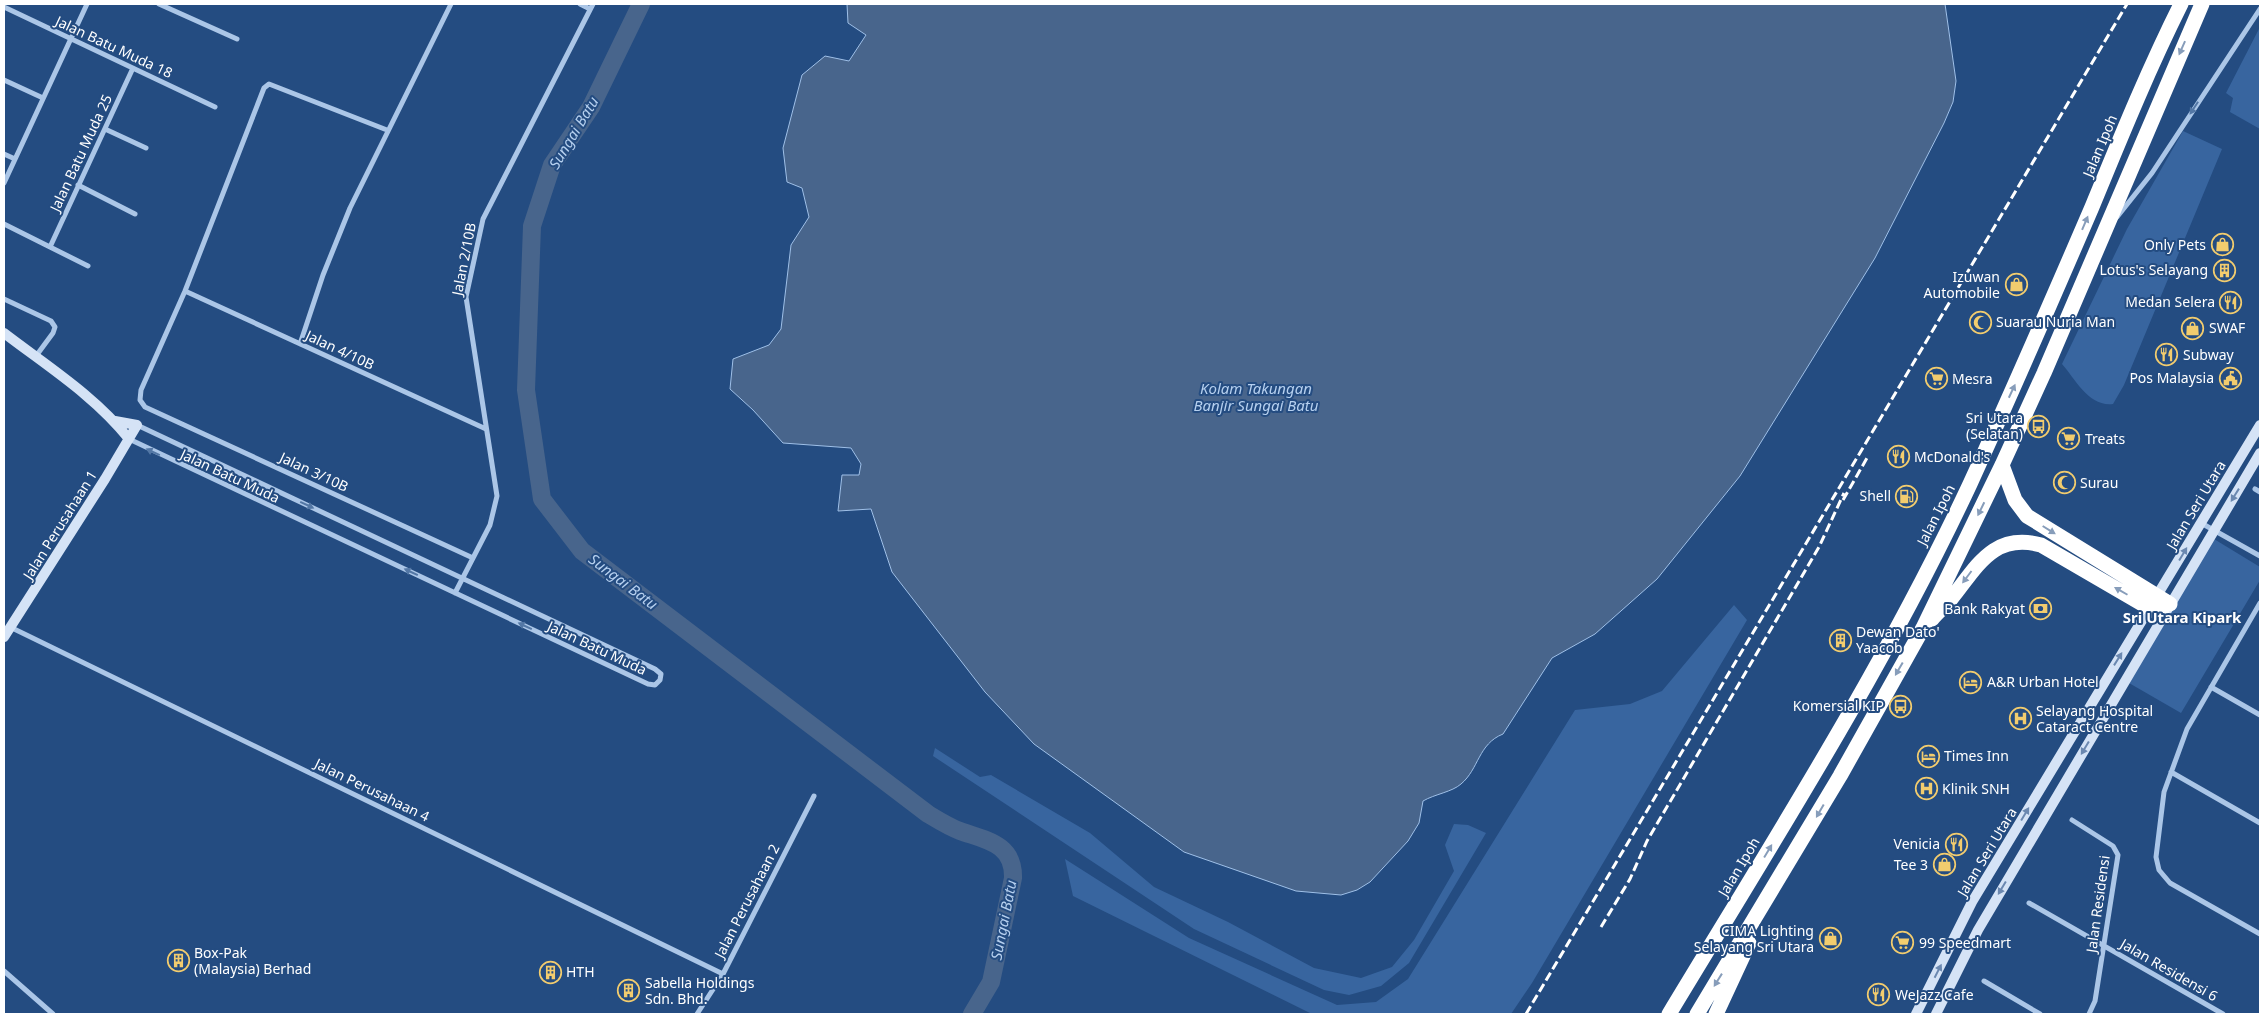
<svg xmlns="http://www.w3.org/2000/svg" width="2264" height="1018" font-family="'Noto Sans',sans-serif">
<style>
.green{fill:#38659f}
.water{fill:#48658c;stroke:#9fc0e8}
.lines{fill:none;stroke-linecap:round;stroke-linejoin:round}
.river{stroke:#48658c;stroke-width:18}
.street{stroke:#abc6e7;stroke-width:5}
.secondary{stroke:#d5e3f6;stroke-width:10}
.highway{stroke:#fff;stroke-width:15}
.rail{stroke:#fff;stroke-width:3;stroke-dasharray:9 4;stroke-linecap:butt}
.oneway{fill:#879dba}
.oneway2{fill:#5377a5}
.oneway3{fill:#6b88b0}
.labels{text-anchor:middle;stroke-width:4;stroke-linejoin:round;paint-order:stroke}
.street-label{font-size:14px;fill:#fff;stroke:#244c81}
.poi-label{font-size:14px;fill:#fff;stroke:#244c81;text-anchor:start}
.water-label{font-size:15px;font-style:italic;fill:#b6d0ef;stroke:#244c81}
.neighbourhood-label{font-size:15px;font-weight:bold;fill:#fff;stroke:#244c81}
</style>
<rect width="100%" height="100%" fill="#244c81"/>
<path class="green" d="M2260 27V129L2230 112 2233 98 2226 93Z
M2183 131 2222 149 2124 385 2113 404C2089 407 2076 380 2062 364L2127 229Z
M2214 539 2260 567V580L2181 713 2129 683Z
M1734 605 1747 620 1532 983 1511 1014H1312L1073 896 1065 859 1189 938 1337 1005 1376 1002 1408 979 1575 710 1630 704 1662 691Z
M935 748 980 777 991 775 1090 833 1154 887 1228 922 1314 968 1361 978 1392 967 1414 940 1454 871 1445 845 1454 824 1468 825 1486 833 1409 963 1381 986 1349 995 1324 990 1194 929 933 756Z"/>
<path class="water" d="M847 4H1945L1956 81 1953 102 1944 123 1875 258 1740 476 1657 579 1595 634 1552 658 1503 734C1478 744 1479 769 1461 784 1452 792 1435 794 1423 801L1419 823 1408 841 1370 882 1357 890 1341 895 1296 891 1184 852 1034 744 985 692 892 572 871 509 838 511 842 475H859L861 464 851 448 783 443 753 410 730 389 733 359 769 345 781 329 791 245 809 217 802 188 787 182 783 148 802 75 825 56 849 61 866 35 848 23Z"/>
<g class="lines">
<path class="river" d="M641 4 591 107 552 165 532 226 526 390 542 499 582 551 928 814C938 820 949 827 960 831 985 840 1014 843 1013 878L991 982 972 1014"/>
<path class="street" d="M159 4 237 39
M580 4 590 9
M4 7 215 107
M4 80 43 98
M105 129 146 148
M387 130 269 84 264 88 185 291 141 390 140 400 145 407 473 558
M4 154 15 159
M4 183 87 4
M78 185 135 214
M2117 217 2152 173 2260 9
M4 224 88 266
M50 247 133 68
M185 291 486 429
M4 299 51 321 55 327 53 333 36 356
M300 344 323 275 350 208 451 4
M129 439 648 684 655 685 660 680 661 674 655 669 137 425
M2255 489 2260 492
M2201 523 2260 556
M455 593 490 525 497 496 466 297 483 219 593 4
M2260 603 2187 729 2164 792 2156 857 2159 870 2170 883 2260 934
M10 627 723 974
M2211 687 2260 715
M2171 772 2260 823
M2072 820 2113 846 2118 855 2095 1001 2089 1014
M2029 903 2223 1014
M4 971 53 1014
M1984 981 2040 1014
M697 1014 723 974 814 796"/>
<path class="secondary" d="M4 333C47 366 95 396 129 439
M4 637 105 479 137 425 115 421
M1916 1014 1972 902 2260 425
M1936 1014 1978 930 2260 453"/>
<path class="highway" d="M2002 465 2015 500 2027 516 2170 604
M1932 619C1938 612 1945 606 1951 599 1977 567 1993 532 2041 545L2163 616
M1669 1014C1774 840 1884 668 1970 484 2012 392 2052 300 2092 207 2120 139 2148 70 2181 4
M1697 1014 1840 776 1923 628 2002 465 2044 373 2202 4
M1716 1014 1749 943"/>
<path class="rail" d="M1843 500 1867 458
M1601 927 1630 879 1647 841 1819 547 1844 493
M1526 1014 2127 4"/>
</g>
<defs><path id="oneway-solid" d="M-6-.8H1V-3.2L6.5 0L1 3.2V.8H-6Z" transform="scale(1.25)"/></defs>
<g class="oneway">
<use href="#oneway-solid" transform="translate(2182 48) rotate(114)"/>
<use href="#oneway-solid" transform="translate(2085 223) rotate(-67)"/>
<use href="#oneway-solid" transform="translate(2012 391) rotate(-65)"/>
<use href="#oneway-solid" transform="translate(1981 509) rotate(116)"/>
<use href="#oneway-solid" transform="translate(2049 530) rotate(32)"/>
<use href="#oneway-solid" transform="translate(1967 577) rotate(127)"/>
<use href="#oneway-solid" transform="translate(2121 591) rotate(-150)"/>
<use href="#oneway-solid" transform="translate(1899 669) rotate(120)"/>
<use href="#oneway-solid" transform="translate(1820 811) rotate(120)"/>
<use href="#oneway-solid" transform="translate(1768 851) rotate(-59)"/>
<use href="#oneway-solid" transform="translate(1718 980) rotate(122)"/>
</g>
<g class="oneway2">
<use href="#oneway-solid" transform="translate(2194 108) rotate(123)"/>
<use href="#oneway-solid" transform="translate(153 452) rotate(-155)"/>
<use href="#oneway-solid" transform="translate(307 505) rotate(25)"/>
<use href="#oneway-solid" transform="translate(411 572) rotate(-155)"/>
<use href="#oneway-solid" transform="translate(525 626) rotate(-155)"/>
</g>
<g class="oneway3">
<use href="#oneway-solid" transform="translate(2235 495) rotate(122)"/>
<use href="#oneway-solid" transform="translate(2183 554) rotate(-59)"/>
<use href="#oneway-solid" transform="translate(2118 659) rotate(-58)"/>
<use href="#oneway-solid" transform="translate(2085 748) rotate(121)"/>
<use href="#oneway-solid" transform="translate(2025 814) rotate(-59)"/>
<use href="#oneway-solid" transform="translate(2002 888) rotate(121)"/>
<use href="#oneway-solid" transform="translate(1938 971) rotate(-63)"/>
</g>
<defs>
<symbol id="shop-ring" viewBox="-11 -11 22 22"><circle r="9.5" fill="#244c81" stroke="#f2cc6e" stroke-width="1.5"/><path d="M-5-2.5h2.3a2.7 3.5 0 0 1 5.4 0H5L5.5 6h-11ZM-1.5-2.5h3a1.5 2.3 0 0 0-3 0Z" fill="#f2cc6e"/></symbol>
<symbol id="building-ring" viewBox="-11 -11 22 22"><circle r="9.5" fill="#244c81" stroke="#f2cc6e" stroke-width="1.5"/><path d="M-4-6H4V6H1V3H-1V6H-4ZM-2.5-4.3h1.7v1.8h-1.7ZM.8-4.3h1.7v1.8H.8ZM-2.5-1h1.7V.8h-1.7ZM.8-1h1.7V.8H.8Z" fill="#f2cc6e"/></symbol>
<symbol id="restaurant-ring" viewBox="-11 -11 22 22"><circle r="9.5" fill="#244c81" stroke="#f2cc6e" stroke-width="1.5"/><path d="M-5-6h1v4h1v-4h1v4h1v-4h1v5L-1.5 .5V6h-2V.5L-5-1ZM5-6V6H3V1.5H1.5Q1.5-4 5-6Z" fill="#f2cc6e"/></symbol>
<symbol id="mosque-ring" viewBox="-11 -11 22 22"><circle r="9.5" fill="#244c81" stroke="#f2cc6e" stroke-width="1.5"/><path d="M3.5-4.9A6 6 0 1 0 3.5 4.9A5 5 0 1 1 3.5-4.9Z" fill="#f2cc6e"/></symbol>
<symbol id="civic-ring" viewBox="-11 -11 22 22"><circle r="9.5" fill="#244c81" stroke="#f2cc6e" stroke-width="1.5"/><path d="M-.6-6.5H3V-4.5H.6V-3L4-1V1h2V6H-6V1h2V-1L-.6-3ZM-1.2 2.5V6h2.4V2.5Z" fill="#f2cc6e"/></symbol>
<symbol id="supermarket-ring" viewBox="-11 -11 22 22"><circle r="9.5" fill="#244c81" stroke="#f2cc6e" stroke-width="1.5"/><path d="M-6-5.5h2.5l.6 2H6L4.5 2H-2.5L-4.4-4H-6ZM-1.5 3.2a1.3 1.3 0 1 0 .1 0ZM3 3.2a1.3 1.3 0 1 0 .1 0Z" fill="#f2cc6e"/></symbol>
<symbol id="bus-ring" viewBox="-11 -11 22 22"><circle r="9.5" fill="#244c81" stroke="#f2cc6e" stroke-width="1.5"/><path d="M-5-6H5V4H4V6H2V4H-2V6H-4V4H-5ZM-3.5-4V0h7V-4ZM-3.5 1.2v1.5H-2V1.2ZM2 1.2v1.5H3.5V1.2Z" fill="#f2cc6e"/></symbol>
<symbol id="fuel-ring" viewBox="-11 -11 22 22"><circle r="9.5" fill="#244c81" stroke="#f2cc6e" stroke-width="1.5"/><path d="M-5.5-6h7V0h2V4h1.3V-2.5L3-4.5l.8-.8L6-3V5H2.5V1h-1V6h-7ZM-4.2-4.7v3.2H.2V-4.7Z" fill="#f2cc6e"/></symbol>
<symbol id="bank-ring" viewBox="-11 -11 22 22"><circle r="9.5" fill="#244c81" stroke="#f2cc6e" stroke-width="1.5"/><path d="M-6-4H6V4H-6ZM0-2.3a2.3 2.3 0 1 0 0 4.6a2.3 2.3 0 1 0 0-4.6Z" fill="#f2cc6e"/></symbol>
<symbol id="hotel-ring" viewBox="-11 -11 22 22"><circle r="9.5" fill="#244c81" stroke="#f2cc6e" stroke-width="1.5"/><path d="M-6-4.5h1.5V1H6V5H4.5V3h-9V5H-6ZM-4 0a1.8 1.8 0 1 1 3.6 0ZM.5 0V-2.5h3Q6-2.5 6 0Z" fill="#f2cc6e"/></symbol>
<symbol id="hospital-ring" viewBox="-11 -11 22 22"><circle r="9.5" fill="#244c81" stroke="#f2cc6e" stroke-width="1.5"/><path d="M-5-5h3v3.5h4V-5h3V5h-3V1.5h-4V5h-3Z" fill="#f2cc6e"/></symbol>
</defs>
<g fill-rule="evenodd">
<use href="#shop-ring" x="2210" y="232" width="25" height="25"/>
<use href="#building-ring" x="2212" y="258" width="25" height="25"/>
<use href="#shop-ring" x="2004" y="272" width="25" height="25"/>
<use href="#restaurant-ring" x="2218" y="290" width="25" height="25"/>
<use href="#mosque-ring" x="1968" y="310" width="25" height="25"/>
<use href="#shop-ring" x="2180" y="316" width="25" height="25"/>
<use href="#restaurant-ring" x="2154" y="342" width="25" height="25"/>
<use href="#civic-ring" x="2218" y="366" width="25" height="25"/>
<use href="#supermarket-ring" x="1924" y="366" width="25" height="25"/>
<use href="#bus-ring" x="2026" y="414" width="25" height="25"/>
<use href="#supermarket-ring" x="2056" y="426" width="25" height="25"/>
<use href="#restaurant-ring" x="1886" y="444" width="25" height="25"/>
<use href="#mosque-ring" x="2052" y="470" width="25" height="25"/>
<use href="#fuel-ring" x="1894" y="484" width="25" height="25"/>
<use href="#bank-ring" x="2028" y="596" width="25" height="25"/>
<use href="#building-ring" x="1828" y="628" width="25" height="25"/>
<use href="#hotel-ring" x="1958" y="670" width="25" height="25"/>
<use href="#bus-ring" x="1888" y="694" width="25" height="25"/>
<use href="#hospital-ring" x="2008" y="706" width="25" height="25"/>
<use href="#hotel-ring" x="1916" y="744" width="25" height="25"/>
<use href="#hospital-ring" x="1914" y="776" width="25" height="25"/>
<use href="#restaurant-ring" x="1944" y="832" width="25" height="25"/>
<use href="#shop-ring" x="1932" y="852" width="25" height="25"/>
<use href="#shop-ring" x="1818" y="926" width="25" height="25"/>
<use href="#supermarket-ring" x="1890" y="930" width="25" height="25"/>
<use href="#building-ring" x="166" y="948" width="25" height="25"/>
<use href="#building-ring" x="538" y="960" width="25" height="25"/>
<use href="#building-ring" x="616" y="978" width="25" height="25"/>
<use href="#restaurant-ring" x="1866" y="982" width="25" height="25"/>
</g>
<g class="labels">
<g class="street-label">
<text transform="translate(114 47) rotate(25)" y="5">Jalan Batu Muda 18</text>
<text transform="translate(2100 146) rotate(-67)" y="5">Jalan Ipoh</text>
<text transform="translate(81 153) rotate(-65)" y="5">Jalan Batu Muda 25</text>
<text transform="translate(464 259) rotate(-79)" y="5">Jalan 2/10B</text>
<text transform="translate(340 350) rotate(25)" y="5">Jalan 4/10B</text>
<text transform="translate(314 472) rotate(25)" y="5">Jalan 3/10B</text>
<text transform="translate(230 476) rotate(25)" y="5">Jalan Batu Muda</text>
<text transform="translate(2196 505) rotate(-59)" y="5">Jalan Seri Utara</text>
<text transform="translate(1936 515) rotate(-63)" y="5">Jalan Ipoh</text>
<text transform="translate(60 525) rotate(-58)" y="5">Jalan Perusahaan 1</text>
<text transform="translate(597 648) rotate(25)" y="5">Jalan Batu Muda</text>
<text transform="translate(372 790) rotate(26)" y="5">Jalan Perusahaan 4</text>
<text transform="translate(1987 852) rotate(-59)" y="5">Jalan Seri Utara</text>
<text transform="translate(1739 867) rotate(-59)" y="5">Jalan Ipoh</text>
<text transform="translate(747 901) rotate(-63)" y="5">Jalan Perusahaan 2</text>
<text transform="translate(2098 904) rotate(-82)" y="5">Jalan Residensi</text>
<text transform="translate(2169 970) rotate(30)" y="5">Jalan Residensi 6</text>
</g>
<g class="poi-label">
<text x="2206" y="250" text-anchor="end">Only Pets</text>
<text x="2208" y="275" text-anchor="end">Lotus's Selayang</text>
<text x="2000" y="282" text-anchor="end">Izuwan<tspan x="2000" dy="16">Automobile</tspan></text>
<text x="2215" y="307" text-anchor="end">Medan Selera</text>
<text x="1996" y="327">Suarau Nuria Man</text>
<text x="2209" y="333">SWAF</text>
<text x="2183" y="360">Subway</text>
<text x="2214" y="383" text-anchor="end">Pos Malaysia</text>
<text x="1952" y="384">Mesra</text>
<text x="2023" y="423" text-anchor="end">Sri Utara<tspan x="2023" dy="16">(Selatan)</tspan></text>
<text x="2085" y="444">Treats</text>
<text x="1914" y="462">McDonald's</text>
<text x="2080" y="488">Surau</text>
<text x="1891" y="501" text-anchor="end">Shell</text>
<text x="2025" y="614" text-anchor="end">Bank Rakyat</text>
<text x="1856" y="637">Dewan Dato'<tspan x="1856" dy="16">Yaacob</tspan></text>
<text x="1987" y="687">A&amp;R Urban Hotel</text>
<text x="1884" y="711" text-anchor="end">Komersial KIP</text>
<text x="2036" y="716">Selayang Hospital<tspan x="2036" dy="16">Cataract Centre</tspan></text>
<text x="1944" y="761">Times Inn</text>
<text x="1942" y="794">Klinik SNH</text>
<text x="1940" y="849" text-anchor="end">Venicia</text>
<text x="1928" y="870" text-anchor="end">Tee 3</text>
<text x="1814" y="936" text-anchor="end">CIMA Lighting<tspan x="1814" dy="16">Selayang Sri Utara</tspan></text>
<text x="1919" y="948">99 Speedmart</text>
<text x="194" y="958">Box-Pak<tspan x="194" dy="16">(Malaysia) Berhad</tspan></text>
<text x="566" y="977">HTH</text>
<text x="645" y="988">Sabella Holdings<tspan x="645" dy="16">Sdn. Bhd.</tspan></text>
<text x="1895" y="1000">WeJazz Cafe</text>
</g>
<g class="water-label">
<text transform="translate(574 133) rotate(-59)" y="5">Sungai Batu</text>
<text x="1256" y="394">Kolam Takungan<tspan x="1256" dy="17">Banjir Sungai Batu</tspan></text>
<text transform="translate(623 582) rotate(37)" y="5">Sungai Batu</text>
<text transform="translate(1004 920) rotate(-79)" y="5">Sungai Batu</text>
</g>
<g class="neighbourhood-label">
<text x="2182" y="623">Sri Utara Kipark</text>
</g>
</g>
<rect width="2264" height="1018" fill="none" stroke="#ffffff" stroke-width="10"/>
</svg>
